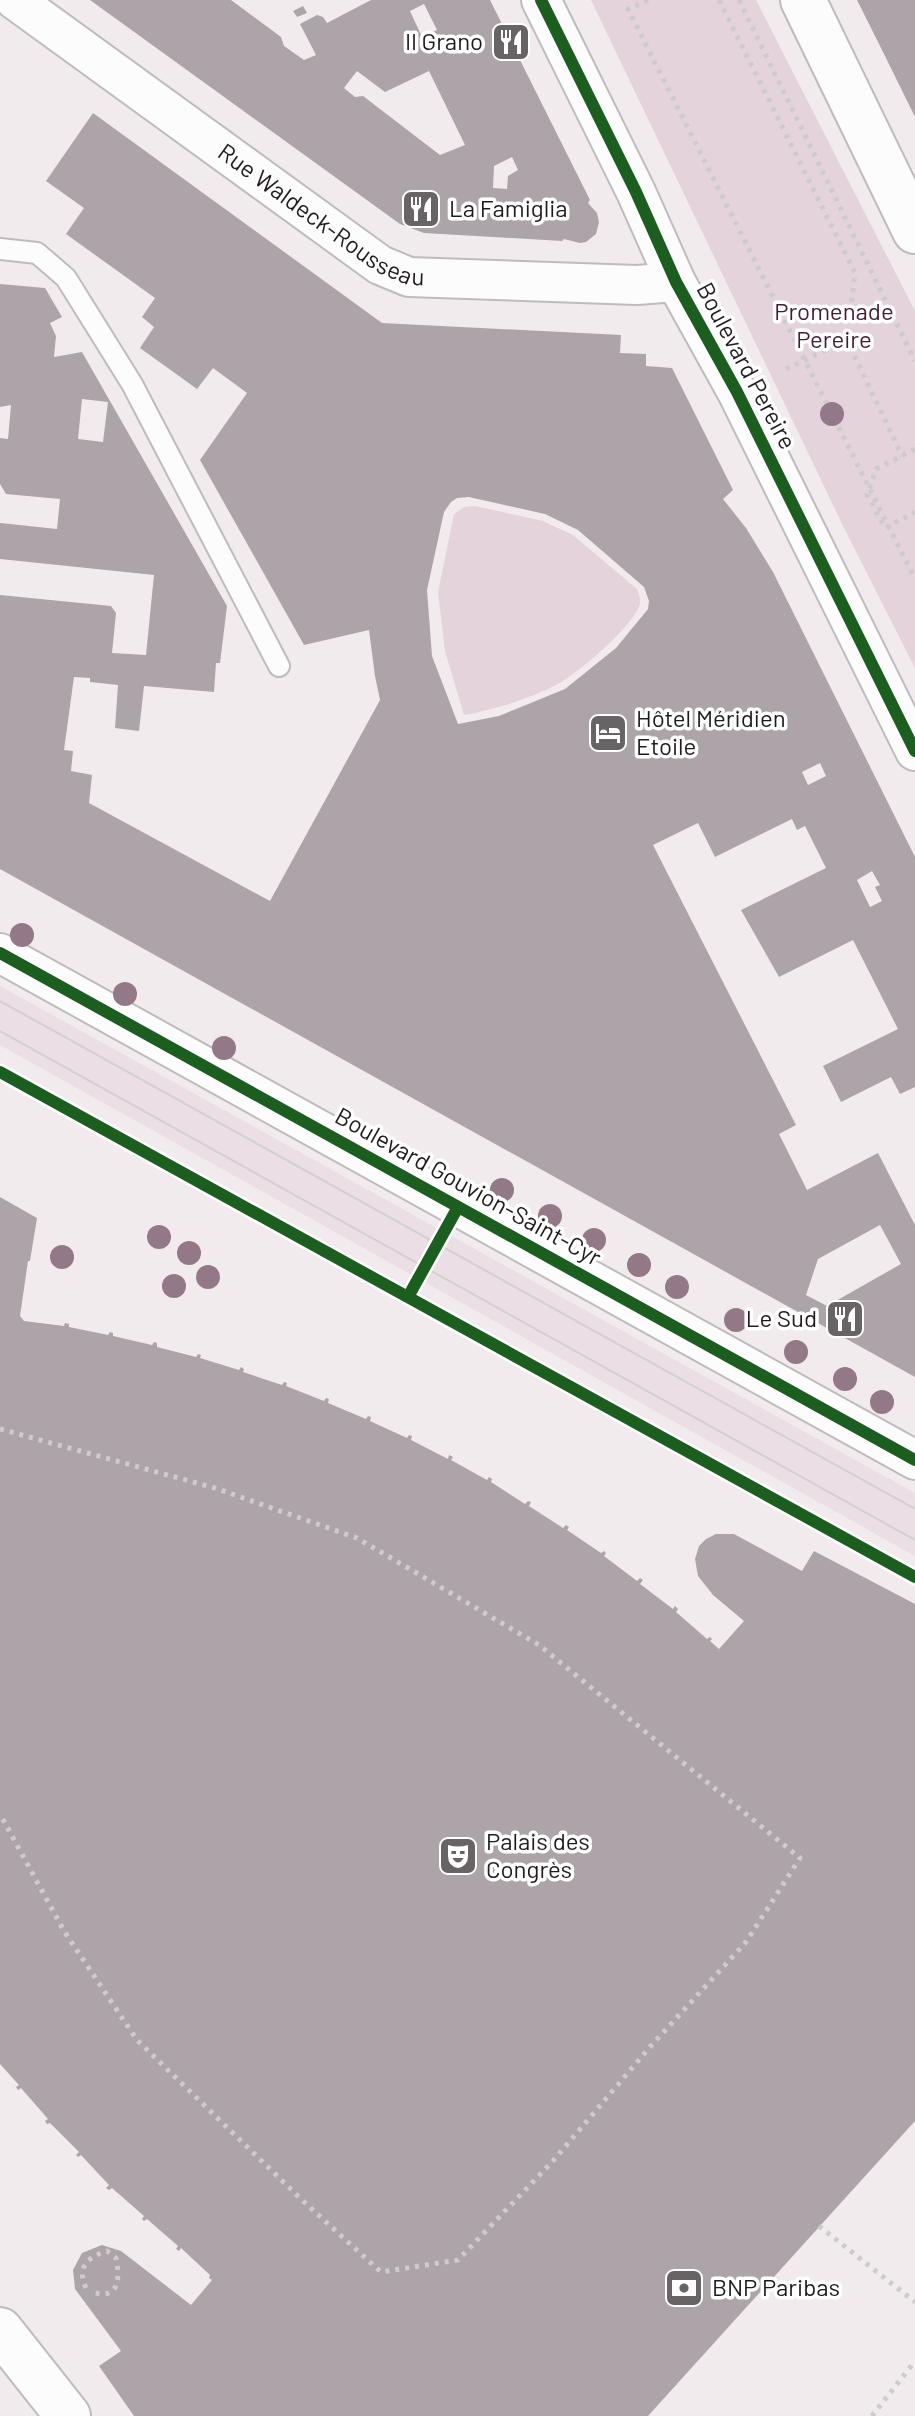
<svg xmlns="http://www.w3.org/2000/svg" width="915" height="2416" font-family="Barlow,sans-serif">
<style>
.built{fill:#ebdee5}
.green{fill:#e4d3db}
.building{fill:#aca4a8;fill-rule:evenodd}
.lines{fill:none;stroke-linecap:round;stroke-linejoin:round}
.lane-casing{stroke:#bfbbbc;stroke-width:24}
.street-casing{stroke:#bfbbbc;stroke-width:42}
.secondary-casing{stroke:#bfbbbc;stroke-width:48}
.path{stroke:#cdcbcc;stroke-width:5;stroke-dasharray:4 6;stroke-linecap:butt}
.lane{stroke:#fdfcfc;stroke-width:20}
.street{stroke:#fdfcfc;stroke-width:38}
.secondary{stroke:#fdfcfc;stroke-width:44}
.tram{stroke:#d2d1d1;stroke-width:2}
.cycleway-casing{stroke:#fff;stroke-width:17}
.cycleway{stroke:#1b5e20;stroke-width:12}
.tree{fill:#937988}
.labels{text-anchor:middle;stroke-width:7;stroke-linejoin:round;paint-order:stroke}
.poi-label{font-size:24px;fill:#1f1b1d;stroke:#fff;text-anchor:start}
.street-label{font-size:24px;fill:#1f1b1d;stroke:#fff}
.park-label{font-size:24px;fill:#461b35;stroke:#fff}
</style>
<rect width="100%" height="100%" fill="#f1ebee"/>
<path class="built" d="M0 986 915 1493V1556L0 1045Z"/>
<path class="green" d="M591 0H756L915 311V668L845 530Z
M475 506 543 521 573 535 637 589C639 595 642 600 639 607 630 628 580 672 558 684 529 699 497 709 464 715L445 651 438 592 454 514 464 507Z"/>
<path class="building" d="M90 0H231L281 37 284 46 304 60 316 55 300 24 317 15 323 17 327 23 371 0H490L590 200 588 203 597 213 599 222 596 234 586 242 580 243 564 239 562 241 424 233 400 224ZM424 4 437 30 422 37 410 11ZM357 71 385 92 429 71 465 145 440 155 363 96 355 97 344 88ZM512 157 518 170 508 176 507 189 493 188 494 166Z
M857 0H915V117L885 56Z
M303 6 307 13 297 17 293 11Z
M93 113 382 323 621 335 620 353 646 354V366L672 368 733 490 723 499 746 528 773 572 915 857V1087L900 1094 891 1077 841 1102 823 1066 898 1029 853 940 779 977 741 910 826 868 805 826 797 830 792 819 715 857 698 823 653 845 796 1125 779 1134 807 1190 878 1153 915 1225V1377L0 869V595L111 606 116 613 112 653 146 655 154 575 0 559V523L57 529 60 499 6 494 0 484V438L8 439 11 405 0 407V284L45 288 62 317 50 323 56 336 54 357 82 352 227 606 220 663H216L214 692 144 686 139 731 115 728 118 685 90 682V678L74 677 64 750 73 751 71 771 92 775 89 803 270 901 380 700 375 676 369 630 304 645 200 460 247 393 213 368 197 389 140 348 154 327 142 317 155 298 66 234 84 208 46 181ZM82 399 108 402 103 442 78 439ZM469 497 545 514 578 530 644 587 649 601 648 609 616 648 565 689 499 716 458 724 432 656 427 590 444 512 451 502 457 498ZM820 763 826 776 808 785 802 772ZM872 871 880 885 875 887 882 901 870 907 857 880ZM880 1225 901 1264 827 1306 806 1295 818 1259Z
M0 1197 37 1218 30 1261H28L20 1316 24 1321 64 1326 65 1323 69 1324V1327L108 1335 110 1332 113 1333V1336L152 1345 154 1342 157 1343V1347L196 1357 198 1354 201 1355 200 1358 239 1370 241 1367 244 1369 243 1372 282 1385 284 1382 287 1383 286 1386 324 1401 326 1398 329 1399 328 1403 366 1419 368 1416 371 1417 370 1421 407 1438 409 1435 412 1436 411 1440 448 1459 449 1455 453 1457 451 1460 487 1480 489 1477 492 1479 491 1482 525 1504 528 1501 531 1502 529 1506 563 1528 566 1525 569 1527 567 1530 601 1553 604 1551 606 1553 604 1556 637 1581 640 1578 643 1580 640 1584 673 1609 675 1606 678 1609 676 1612 707 1639 710 1637 712 1639 710 1641 719 1649 744 1621 713 1595 698 1576 695 1559 699 1546 706 1539 716 1534H734L802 1571 814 1551 915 1604V2121L648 2416H134L99 2366 121 2351 75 2289 73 2270 82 2253 102 2245 121 2251 191 2305 212 2280 209 2278 210 2275 181 2248 179 2251 176 2249 178 2246 147 2219 144 2221 142 2219 144 2216 112 2188 109 2190 106 2188 109 2185 81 2155 78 2157 76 2155 79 2152 50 2123 47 2124 45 2121 48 2119 21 2088 18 2090 16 2087 19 2085 0 2064Z"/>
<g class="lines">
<defs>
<path id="lane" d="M0 249 37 253 66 278 132 384 279 666"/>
<g id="street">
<path id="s1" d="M15 0 380 265 409 277 637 285 676 282"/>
<path d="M541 0 636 192 676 282 737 392 915 751"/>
<path d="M0 953 915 1460"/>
</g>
<path id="secondary" d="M803 0 915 231
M0 2330 68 2416"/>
</defs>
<use href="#lane" class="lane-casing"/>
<use href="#street" class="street-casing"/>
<use href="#secondary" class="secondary-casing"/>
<path class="path" d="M648 0 628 9 915 579
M719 0 855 273 847 340 902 456
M739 0 915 361
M786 369 847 340
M915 449 876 469 867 495 885 528 915 512
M0 1429 215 1488 357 1538 539 1645 800 1858 746 1942 649 2048 553 2161 458 2260 381 2272 303 2201 137 2040 64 1931 0 1814
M819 2226 915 2302
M86 2288C76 2267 88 2257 107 2251L116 2258C120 2277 120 2301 92 2292
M872 2416 915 2361"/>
<use href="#lane" class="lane"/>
<use href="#street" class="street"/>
<use href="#secondary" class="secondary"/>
<path class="tram" d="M0 1001 915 1509
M0 1031 915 1540"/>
<defs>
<path id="cycleway" d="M541 0 636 192 676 282 737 392 915 751
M0 953 915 1460
M0 1072 915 1577
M408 1297 458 1207"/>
</defs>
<use href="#cycleway" class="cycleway-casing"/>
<use href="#cycleway" class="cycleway"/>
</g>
<g class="tree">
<circle cx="832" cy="414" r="12"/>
<circle cx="22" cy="935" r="12"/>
<circle cx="125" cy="994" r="12"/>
<circle cx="224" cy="1048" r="12"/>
<circle cx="502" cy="1190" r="12"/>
<circle cx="550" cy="1216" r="12"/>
<circle cx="159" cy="1237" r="12"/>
<circle cx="594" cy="1240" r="12"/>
<circle cx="189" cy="1253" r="12"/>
<circle cx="62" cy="1257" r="12"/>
<circle cx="639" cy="1265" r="12"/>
<circle cx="208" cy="1277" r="12"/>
<circle cx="174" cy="1286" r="12"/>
<circle cx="677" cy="1287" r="12"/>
<circle cx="736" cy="1320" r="12"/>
<circle cx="796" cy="1352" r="12"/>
<circle cx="845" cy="1379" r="12"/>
<circle cx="882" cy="1402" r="12"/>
</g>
<defs>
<symbol id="restaurant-square" viewBox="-11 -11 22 22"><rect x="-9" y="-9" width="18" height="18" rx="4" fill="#686466" stroke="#fff"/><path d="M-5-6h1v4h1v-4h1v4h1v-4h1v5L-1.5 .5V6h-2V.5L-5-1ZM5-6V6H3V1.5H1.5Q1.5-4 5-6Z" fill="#fff"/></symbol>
<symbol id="hotel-square" viewBox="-11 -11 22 22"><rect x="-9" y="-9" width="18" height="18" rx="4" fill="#686466" stroke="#fff"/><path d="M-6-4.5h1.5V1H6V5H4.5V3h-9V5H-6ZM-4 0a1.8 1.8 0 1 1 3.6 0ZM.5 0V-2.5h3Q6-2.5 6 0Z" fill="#fff"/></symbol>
<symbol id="theatre-square" viewBox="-11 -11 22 22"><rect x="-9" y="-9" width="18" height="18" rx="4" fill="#686466" stroke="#fff"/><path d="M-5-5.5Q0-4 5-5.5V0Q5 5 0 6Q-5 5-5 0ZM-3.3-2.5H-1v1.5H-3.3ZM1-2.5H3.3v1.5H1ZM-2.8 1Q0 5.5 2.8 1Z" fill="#fff"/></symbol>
<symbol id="bank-square" viewBox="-11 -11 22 22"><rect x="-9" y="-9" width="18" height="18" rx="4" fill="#686466" stroke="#fff"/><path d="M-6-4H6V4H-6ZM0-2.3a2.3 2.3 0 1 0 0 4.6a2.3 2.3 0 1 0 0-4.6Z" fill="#fff"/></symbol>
</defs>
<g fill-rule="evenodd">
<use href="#restaurant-square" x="489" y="20" width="44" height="44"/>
<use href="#restaurant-square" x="399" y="187" width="44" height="44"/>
<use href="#hotel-square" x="586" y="711" width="44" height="44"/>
<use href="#restaurant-square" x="823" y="1297" width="44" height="44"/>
<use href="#theatre-square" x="436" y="1834" width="44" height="44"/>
<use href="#bank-square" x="662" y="2266" width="44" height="44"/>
</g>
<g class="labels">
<g class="poi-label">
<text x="483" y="50" text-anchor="end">Il Grano</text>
<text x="449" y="217">La Famiglia</text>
<text x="636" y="727">Hôtel Méridien<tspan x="636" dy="28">Etoile</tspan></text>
<text x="817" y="1327" text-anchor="end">Le Sud</text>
<text x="486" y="1850">Palais des<tspan x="486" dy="28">Congrès</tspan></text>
<text x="712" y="2296">BNP Paribas</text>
</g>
<g class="street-label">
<text dy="8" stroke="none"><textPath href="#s1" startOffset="376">Rue Waldeck-Rousseau</textPath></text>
<text transform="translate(746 366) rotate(62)" y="8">Boulevard Pereire</text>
<text transform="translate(468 1187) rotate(29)" y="8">Boulevard Gouvion-Saint-Cyr</text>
</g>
<g class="park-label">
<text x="834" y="320">Promenade<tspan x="834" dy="28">Pereire</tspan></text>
</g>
</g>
</svg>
